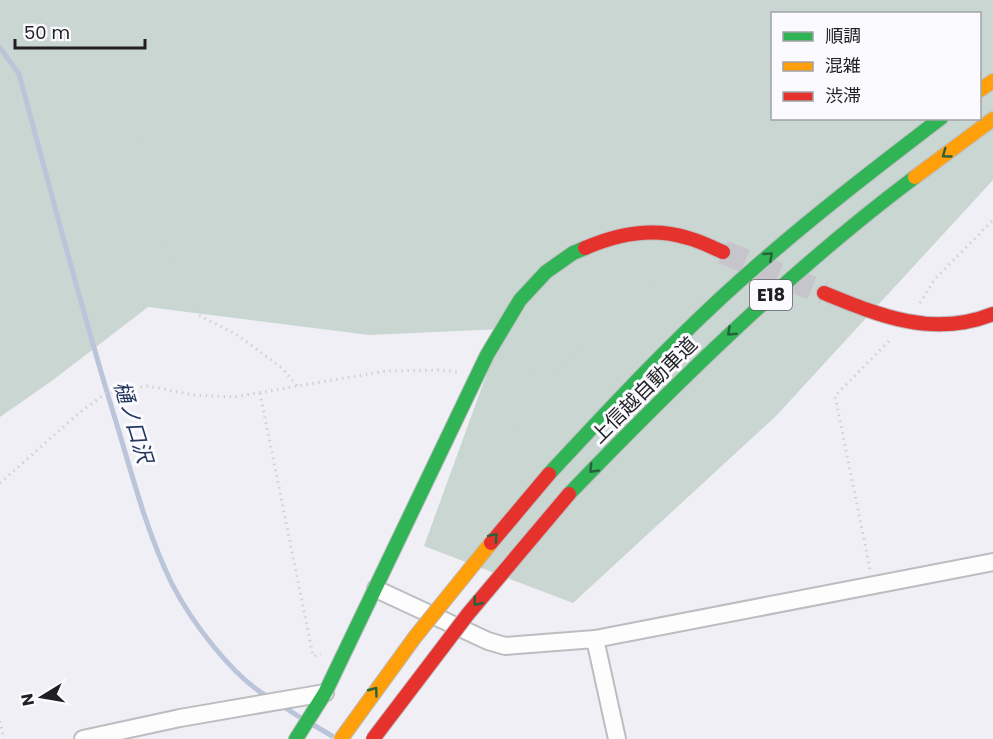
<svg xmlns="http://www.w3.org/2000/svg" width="993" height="739" font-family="Poppins,'Noto Sans JP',sans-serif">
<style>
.green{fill:#cad6d1;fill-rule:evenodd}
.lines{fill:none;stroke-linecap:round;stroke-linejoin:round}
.stream{stroke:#bbc5da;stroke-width:5}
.secondary-tunnel{stroke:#c6c5cb;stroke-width:24;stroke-dasharray:24 12;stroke-linecap:butt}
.street-casing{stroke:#bdbdc1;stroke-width:20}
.fast-casing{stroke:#bdbdc1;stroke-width:16}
.slow-casing{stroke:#bdbdc1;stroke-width:16}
.jam-casing{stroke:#bdbdc1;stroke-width:16}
.path{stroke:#d1d1d2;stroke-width:3;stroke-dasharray:1.5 4.5;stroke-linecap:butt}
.street{stroke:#fdfdfe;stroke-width:16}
.fast{stroke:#30b455;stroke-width:14}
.slow{stroke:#ff9f0a;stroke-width:14}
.jam{stroke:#e5322d;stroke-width:14}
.slow-bridge-casing{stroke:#bdbdc1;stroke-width:16;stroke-linecap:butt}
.jam-bridge-casing{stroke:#bdbdc1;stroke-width:16;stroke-linecap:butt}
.slow-bridge{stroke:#ff9f0a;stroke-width:14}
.jam-bridge{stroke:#e5322d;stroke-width:14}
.oneway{stroke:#27623a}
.labels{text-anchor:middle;stroke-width:6;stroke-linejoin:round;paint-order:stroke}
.shield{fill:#fbfbff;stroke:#626165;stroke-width:1.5}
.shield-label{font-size:18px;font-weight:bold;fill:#201f23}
.street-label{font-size:20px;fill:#201f23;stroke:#fbfbff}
.water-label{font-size:21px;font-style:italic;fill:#23365d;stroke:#fbfbff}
</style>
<rect width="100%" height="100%" fill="#f0eff5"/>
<path class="green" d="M0 0H993V180L776 416 573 603 424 546 503 329 369 335 148 307 53 380 0 417ZM772 14H980V118H772Z"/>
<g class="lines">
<path class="stream" d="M0 48 19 74C51 191 81 309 117 425 133 478 147 533 172 584 191 621 232 676 268 697
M281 705 301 718
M312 724 332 736"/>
<path class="secondary-tunnel" d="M723 252 824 293"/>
<defs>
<path id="street" d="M376 589 488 641 505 646 595 639 993 562
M595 639 617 739
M83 739 180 718 325 693"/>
<path id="fast" d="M549 474C614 404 680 333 752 270 813 216 877 167 941 118
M569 494C678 381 790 271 915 177
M296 739 325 693 487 355 520 300 546 272 573 253 585 248"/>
<path id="slow" d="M980 90 993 81
M915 177 993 119"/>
<path id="jam" d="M585 248C617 234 654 227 688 238 700 241 711 247 723 252
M824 293C880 316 934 338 993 314"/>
</defs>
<use href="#street" class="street-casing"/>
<use href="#fast" class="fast-casing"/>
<use href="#slow" class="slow-casing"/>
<use href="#jam" class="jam-casing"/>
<path class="path" d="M16 0 58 34 113 85 135 124 149 165 155 218 179 280 198 315 236 334 282 368 297 386
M920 303 935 279 993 220
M499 376 527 374 560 367
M260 393 313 656 321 654
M0 483 79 413 105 394 123 390 148 386 193 395 234 397 386 371 440 370 457 372
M451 553 446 537 450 526 560 367 676 261
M870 569 835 396 892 338
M0 721 4 739"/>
<use href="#street" class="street"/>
<use href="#fast" class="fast"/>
<use href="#slow" class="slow"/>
<use href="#jam" class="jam"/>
<defs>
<path id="slow-bridge" d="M341 739 415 637 491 543"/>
<path id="jam-bridge" d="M491 543 549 474
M373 739 468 614 569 494"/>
</defs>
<use href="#slow-bridge" class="slow-bridge-casing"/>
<use href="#jam-bridge" class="jam-bridge-casing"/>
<use href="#slow-bridge" class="slow-bridge"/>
<use href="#jam-bridge" class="jam-bridge"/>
</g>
<defs><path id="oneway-chevron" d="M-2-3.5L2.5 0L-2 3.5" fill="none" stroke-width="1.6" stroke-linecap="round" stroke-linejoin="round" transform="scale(1.5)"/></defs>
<g class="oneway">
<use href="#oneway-chevron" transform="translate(946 154) rotate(144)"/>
<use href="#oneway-chevron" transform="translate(769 256) rotate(-41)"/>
<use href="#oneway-chevron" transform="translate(731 332) rotate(137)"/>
<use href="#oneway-chevron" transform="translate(593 469) rotate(134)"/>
<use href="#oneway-chevron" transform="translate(494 537) rotate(-49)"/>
<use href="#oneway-chevron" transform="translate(477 602) rotate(129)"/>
<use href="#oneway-chevron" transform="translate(374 691) rotate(-53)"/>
</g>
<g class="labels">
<rect class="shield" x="750" y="280" width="42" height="30" rx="4.5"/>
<g class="shield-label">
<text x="771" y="301">E18</text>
</g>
<g class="street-label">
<text transform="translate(644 390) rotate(-45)" y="7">上信越自動車道</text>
</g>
<g class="water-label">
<text transform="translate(133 422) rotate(73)" y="7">樋ノ口沢</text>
</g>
</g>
<rect x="771" y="12" width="210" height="108" fill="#fbfbff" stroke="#a3a3a7" stroke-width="1.5"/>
<rect x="783" y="32" width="30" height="9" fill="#30b455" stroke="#a3a3a7" stroke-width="1.5"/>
<text x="825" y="42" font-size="18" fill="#201f23">順調</text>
<rect x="783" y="62" width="30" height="9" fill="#ff9f0a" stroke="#a3a3a7" stroke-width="1.5"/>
<text x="825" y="72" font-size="18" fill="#201f23">混雑</text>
<rect x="783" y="92" width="30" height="9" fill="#e5322d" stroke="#a3a3a7" stroke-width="1.5"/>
<text x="825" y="102" font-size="18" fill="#201f23">渋滞</text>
<g transform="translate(42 697) rotate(259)" stroke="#fbfbff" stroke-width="4.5" paint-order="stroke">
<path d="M0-4.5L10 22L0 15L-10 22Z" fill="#201f23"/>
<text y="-9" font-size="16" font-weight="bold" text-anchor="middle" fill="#201f23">N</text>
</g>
<path d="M15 39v9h130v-9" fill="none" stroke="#201f23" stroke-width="3"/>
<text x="24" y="39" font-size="18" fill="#201f23" stroke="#fbfbff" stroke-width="4.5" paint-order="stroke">50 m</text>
</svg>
